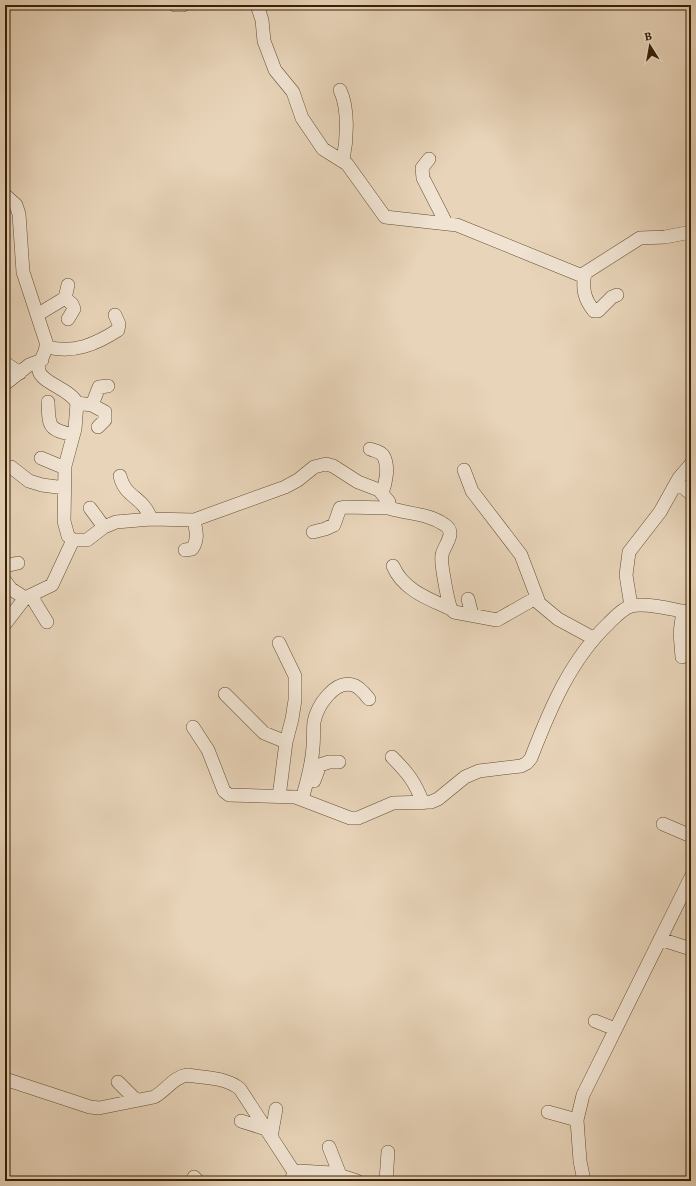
<svg xmlns="http://www.w3.org/2000/svg" width="696" height="1186" font-family="Vollkorn,serif">
<style>
.lines{fill:none;stroke-linecap:round;stroke-linejoin:round}
.minor-casing{stroke:#624e32;stroke-width:14}
.minor{stroke:#f0e3d2;stroke-width:13}
</style>
<rect width="100%" height="100%" fill="#e8d4b9"/>
<filter id="stains"><feTurbulence type="fractalNoise" baseFrequency=".005" numOctaves="4"/><feColorMatrix values="0 0 0 0 .2 0 0 0 0 .09 0 0 0 0 .02 0 0 0 .5 -.17"/></filter>
<radialGradient id="worn" r=".72"><stop offset=".6" stop-color="#630" stop-opacity="0"/><stop offset="1" stop-color="#630" stop-opacity=".3"/></radialGradient>
<g class="lines">
<defs>
<path id="minor" d="M175 5H183
M257 5 262 20 264 41 275 70 293 92 302 118 323 149 347 164 385 217 457 225 580 275 585 273 640 238 665 237 691 232
M340 90C349 109 347 140 343 160
M429 159 422 168 423 178 446 223
M5 195 16 205 19 214 23 272 46 342C48 353 37 361 39 371 42 383 70 389 77 403L75 429 65 466 64 521 68 536 73 540H87L104 527 116 522 151 519 194 520 285 487 298 480 314 467 326 464 333 466 358 482 379 490 389 502V508C407 514 428 513 445 525 457 533 444 545 442 555 440 561 448 602 451 609L454 612 497 620 534 599 558 619 593 638
M585 273C582 288 584 299 594 311H598L612 297 617 295
M65 298 68 285
M37 315 65 298 72 304 74 309 68 319
M47 347C74 354 96 344 118 330L119 324 115 315
M5 363 20 373
M5 384 29 365 42 360
M48 402C49 427 48 429 73 435
M77 403 92 405 105 412V420L98 427
M92 405 99 387 108 386
M370 449C375 451 382 452 384 457 389 467 386 483 382 493
M41 458 65 468
M11 467 29 481 42 485 65 488
M464 470 472 491 521 555 538 600
M120 476C125 498 143 496 151 519
M677 482 691 494
M90 508 104 527
M313 532 325 529 334 525 340 508 345 507 389 508
M185 550 192 549C199 539 196 531 194 520
M5 566 18 563
M393 566C403 590 429 599 451 609
M5 581 11 589 25 598
M31 596 47 622
M468 599 472 615
M631 606 626 575 629 552 660 512 679 478 691 464
M5 624 25 598 52 585 73 540
M682 657 680 633 683 611
M225 694 264 733 286 742
M193 727 208 750 224 791 229 795 295 797 350 818H358L393 803 431 802 438 799 465 777 479 771 521 766 527 763 531 758C550 709 570 660 609 623 615 617 622 609 631 606 646 602 675 610 691 613
M392 757C408 773 415 782 423 803
M314 781 320 765 329 762H339
M279 797 286 742 292 719 295 700V676L279 643
M302 799C307 782 312 765 313 747 314 739 313 730 314 722 317 706 334 680 353 685 360 687 365 694 369 699
M663 824 691 836
M660 939 691 949
M595 1021 615 1029
M5 1079 90 1107 99 1108 154 1097C166 1091 173 1077 187 1075 204 1078 226 1077 240 1089L294 1172
M118 1082 136 1100
M548 1112 577 1120
M241 1121 266 1129
M271 1137 276 1109
M329 1147 340 1175
M194 1177 198 1181
M291 1181 294 1172 299 1171 332 1173 357 1181
M386 1181 388 1152
M584 1181 580 1161 577 1120 583 1095 691 877"/>
</defs>
<use href="#minor" class="minor-casing"/>
<use href="#minor" class="minor"/>
</g>
<rect width="696" height="1186" fill="none" stroke="#e8d4b9" stroke-width="20"/>
<rect x="6" y="6" width="684" height="1174" fill="none" stroke="#362105" stroke-width="2"/>
<rect x="10" y="10" width="676" height="1166" fill="none" stroke="#362105"/>
<g transform="translate(650 46) rotate(349)" stroke="#f0e3d2" stroke-width="3" paint-order="stroke">
<path d="M0-3L7 15L0 10L-7 15Z" fill="#362105"/>
<text y="-6" font-size="11" font-weight="bold" text-anchor="middle" fill="#362105">B</text>
</g>
<rect width="100%" height="100%" filter="url(#stains)"/>
<rect width="100%" height="100%" fill="url(#worn)"/>
</svg>
